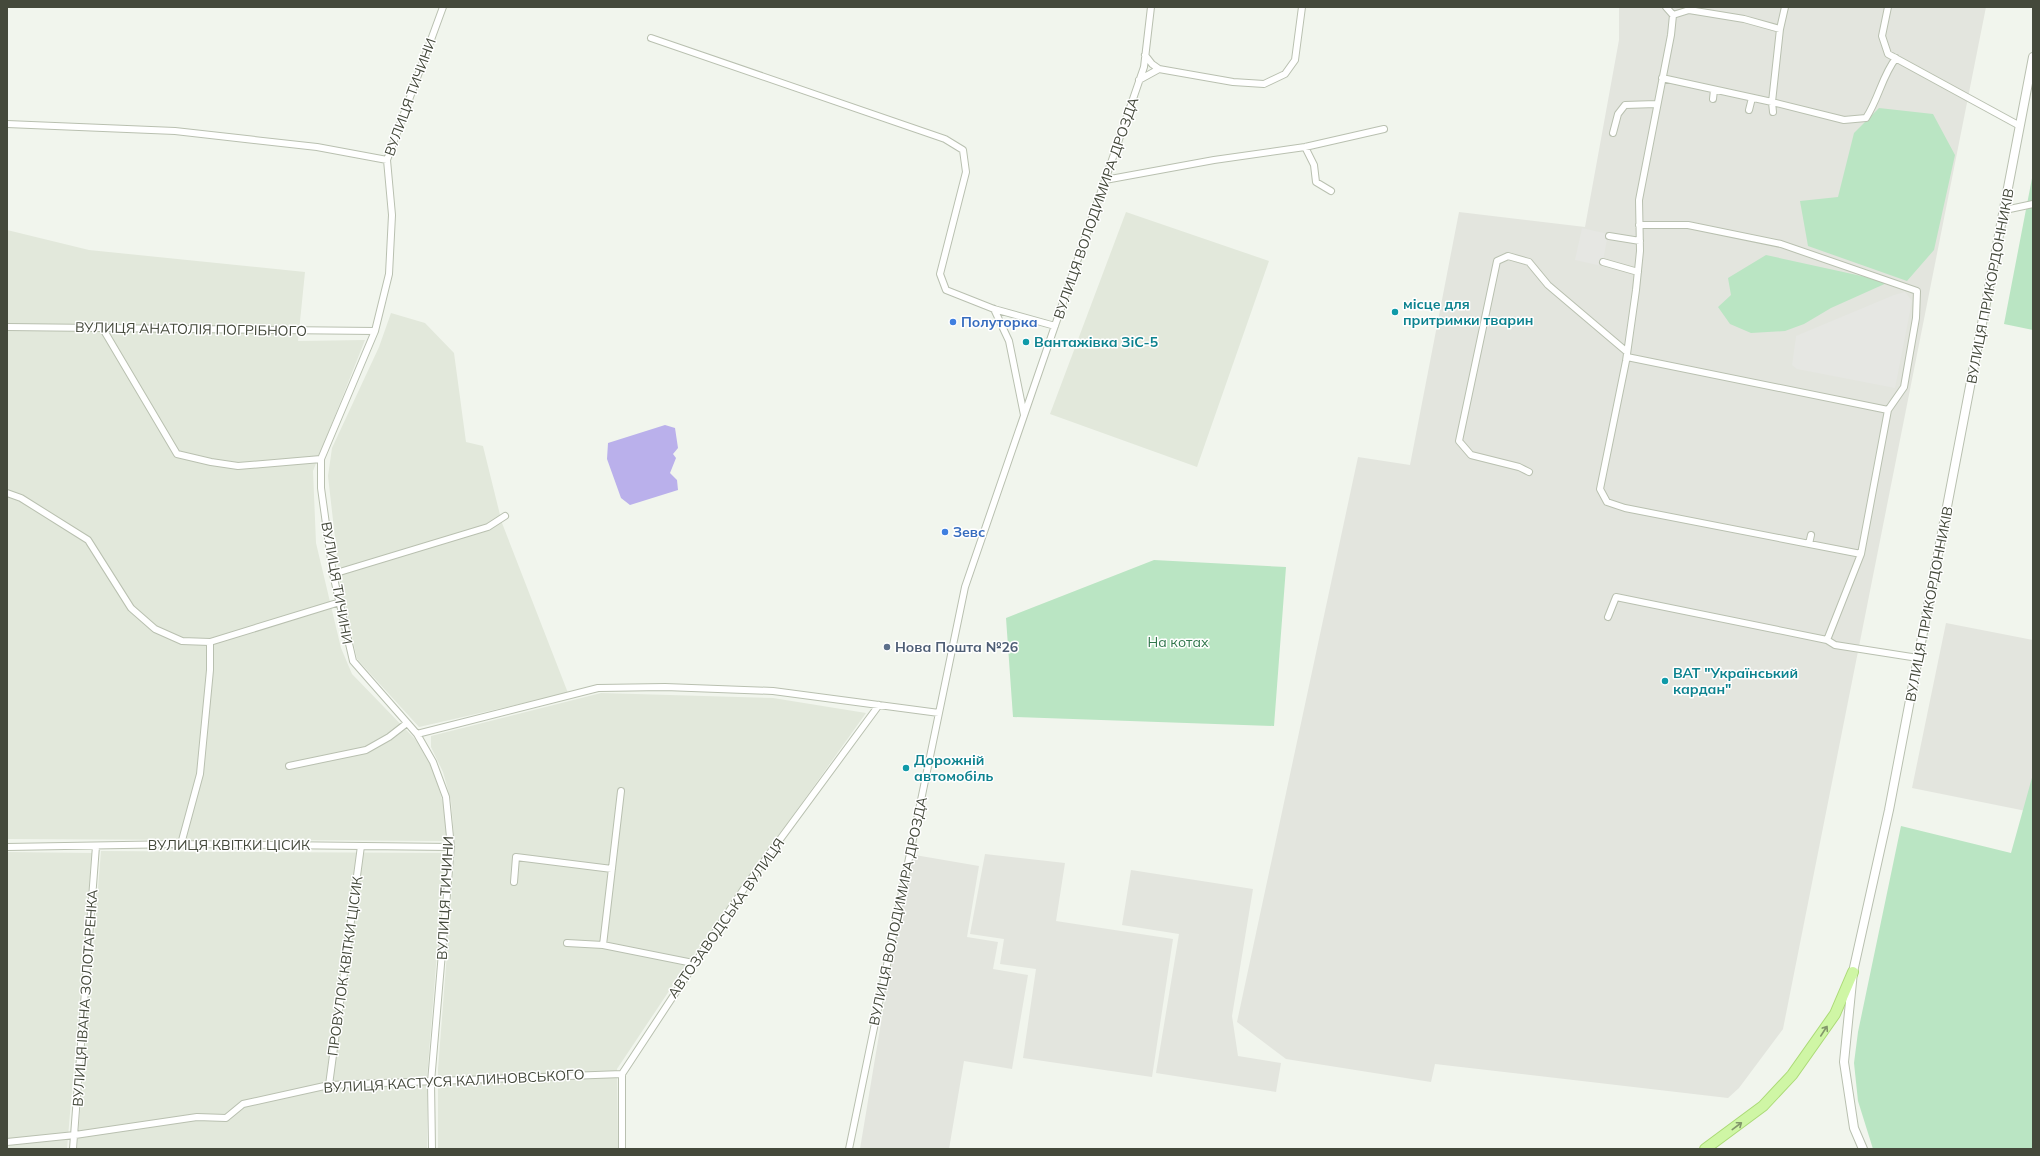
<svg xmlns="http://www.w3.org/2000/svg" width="2040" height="1156" font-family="Mulish,sans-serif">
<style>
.residential{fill:#e2e8db}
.industrial{fill:#e3e5de}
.green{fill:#bae5c3}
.parking{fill:#e6e7e3}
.water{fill:#bab0eb}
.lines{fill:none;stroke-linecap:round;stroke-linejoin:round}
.minor-casing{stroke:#b9c0b0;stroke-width:8}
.tertiary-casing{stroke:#b9c0b0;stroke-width:10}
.primary-casing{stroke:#abda76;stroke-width:12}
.minor{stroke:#fff;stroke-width:6}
.tertiary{stroke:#fff;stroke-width:8}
.primary{stroke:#cff6a5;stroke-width:10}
.oneway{stroke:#83976b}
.culture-dot{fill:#0f9aa8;stroke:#fff;stroke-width:1.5}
.shop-dot{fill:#3f7fe0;stroke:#fff;stroke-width:1.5}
.service-dot{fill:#5c6f8a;stroke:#fff;stroke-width:1.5}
.labels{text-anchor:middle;stroke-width:3;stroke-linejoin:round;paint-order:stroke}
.street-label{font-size:14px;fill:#44493b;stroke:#fff}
.culture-label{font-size:14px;font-weight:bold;fill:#0d838f;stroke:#fff;text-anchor:start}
.shop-label{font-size:14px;font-weight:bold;fill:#366cbe;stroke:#fff;text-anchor:start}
.park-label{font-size:14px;fill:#32774d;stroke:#fff}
.service-label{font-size:14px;font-weight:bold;fill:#4e5e75;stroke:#fff;text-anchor:start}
</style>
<rect width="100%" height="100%" fill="#f1f5ed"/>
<path class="residential" d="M1126 212 1269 261 1197 467 1050 414Z
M7 230 89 250 305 272 298 341 365 340 313 471 316 543 341 648 352 674 415 739 433 768 443 803 447 841 7 839Z
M391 313 425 323 454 353 466 442 483 446 502 523 568 693 419 727 357 659 340 582 328 476 332 448 379 347Z
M601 693 773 698 866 713 685 967 617 1069 618 1149H438V1069L455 850 451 801 443 772 431 747V736Z
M101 851 445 853 427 1078V1149H77Z
M7 852 92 853 67 1149H7Z"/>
<path class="industrial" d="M1619 7H1986L1783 1029 1739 1088 1728 1098 1435 1064 1431 1082 1286 1059 1237 1022 1358 457 1410 465 1459 212 1585 227 1619 40Z
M1946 623 2033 640V775L2026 811 1912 788Z
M909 854 979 866 967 937 998 942 993 969 1028 975 1012 1069 964 1061 949 1149H860Z
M985 854 1065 863 1056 921 1173 939 1152 1077 1023 1058 1036 969 1000 964 1004 939 970 934Z
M1131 870 1253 889 1232 1016 1238 1056 1281 1063 1276 1092 1156 1073 1179 934 1122 925Z"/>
<path class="green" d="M1879 108 1933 114 1955 155 1934 250 1907 281 1808 246 1800 201 1838 197 1854 133Z
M2033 173V330L2004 324Z
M1766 255 1889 282 1831 308 1804 324 1785 331 1751 333 1730 324 1718 307 1731 295 1728 278Z
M1154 560 1286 567 1274 726 1013 717 1006 618Z
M2033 774V1149H1873L1858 1101 1854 1063 1858 1032 1901 826 2011 853Z"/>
<path class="parking" d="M1582 228 1608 234 1602 266 1575 260Z
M1905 292 1912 301 1895 388 1797 369 1792 365 1796 336 1894 295Z"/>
<path class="water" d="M665 425 675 428 678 448 673 454 676 458 670 473 677 480 678 490 630 505 621 498 607 459 608 443Z"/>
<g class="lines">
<defs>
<path id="minor" d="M1666 7 1673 15 1671 35 1639 200 1640 251 1636 290 1626 361 1600 489 1607 502 1625 508 1861 554 1827 640 1835 645 1918 658
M1785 7 1780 29 1772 102 1844 120 1866 118C1879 98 1882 76 1896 58
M1888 7 1882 36 1888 54 2020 126
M1673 15 1689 10 1744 19 1780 29
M651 38 945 139 963 150 966 172 940 274 946 290 994 309 1055 326
M1145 55 1152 64 1159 69
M1662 78 1772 102 1773 112
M1139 80 1159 69 1233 82 1264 84 1285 74 1295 60 1302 7
M1713 99 1714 90
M1749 110 1752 98
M7 124 175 131 317 147 387 160
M1613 133 1618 114 1625 105 1656 104
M1305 147 1314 165 1316 182 1331 191
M1105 180 1214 160 1305 147 1384 129
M2005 210 2033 204
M1639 225H1688L1781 244 1917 291 1916 318 1904 387 1888 410
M1609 236 1640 241
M1603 262 1638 272
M994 309 1009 341 1024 415
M7 327 375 331
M103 329 177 454 211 462 238 466 321 459
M1627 357 1888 410 1861 554
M1529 472 1519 467 1471 455 1459 441 1497 261 1508 256 1529 262 1548 285 1627 352
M7 493 21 498 88 540 131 608 155 629 182 641 210 642
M1809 544 1811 535
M333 574 488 527 505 516
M1608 617 1616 597 1827 640
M417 734 598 688 665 687 773 691 939 713
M289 766 366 750 389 737 407 723
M181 844 200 774 210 670V642L340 602
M7 847 181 844 451 847
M514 882 516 857 612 869
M567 943 603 945 693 963
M603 945 621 791
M329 1085 361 846
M7 1142 75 1135 197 1117 226 1118 243 1104 329 1085 622 1074
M73 1149 96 846
M432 1149 431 1082 451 847 446 797 433 762 417 734 353 661 333 574 321 488V459L375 331 389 274 392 215 387 160 443 7
M622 1149V1074L745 887 879 705
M849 1149 965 587 1144 67 1151 7"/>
<path id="tertiary" d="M1863 1149 1854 1128 1844 1062 1853 972 1889 810 2033 57"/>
<path id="primary" d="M1705 1149 1763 1106 1792 1075 1835 1014 1853 972"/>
</defs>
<use href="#minor" class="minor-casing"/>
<use href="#tertiary" class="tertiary-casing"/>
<use href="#primary" class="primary-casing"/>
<use href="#minor" class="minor"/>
<use href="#tertiary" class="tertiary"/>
<use href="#primary" class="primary"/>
</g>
<defs><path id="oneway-shaft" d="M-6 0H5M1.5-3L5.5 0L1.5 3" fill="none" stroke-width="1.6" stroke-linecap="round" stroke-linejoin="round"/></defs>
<g class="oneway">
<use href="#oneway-shaft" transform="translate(1824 1031) rotate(-57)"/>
<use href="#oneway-shaft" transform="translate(1737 1126) rotate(-37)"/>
</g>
<g class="culture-dot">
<circle cx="1395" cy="312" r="4"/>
<circle cx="1026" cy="342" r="4"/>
<circle cx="1665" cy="681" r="4"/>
<circle cx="906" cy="768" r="4"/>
</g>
<g class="shop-dot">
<circle cx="953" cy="322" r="4"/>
<circle cx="945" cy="532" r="4"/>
</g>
<circle class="service-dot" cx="887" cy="647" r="4"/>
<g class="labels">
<g class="street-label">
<text transform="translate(410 97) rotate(-70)" y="5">ВУЛИЦЯ ТИЧИНИ</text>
<text transform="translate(1096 208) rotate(-71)" y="5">ВУЛИЦЯ ВОЛОДИМИРА ДРОЗДА</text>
<text transform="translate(1990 286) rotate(-79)" y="5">ВУЛИЦЯ ПРИКОРДОННИКІВ</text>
<text transform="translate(191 329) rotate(1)" y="5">ВУЛИЦЯ АНАТОЛІЯ ПОГРІБНОГО</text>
<text transform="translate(337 583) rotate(80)" y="5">ВУЛИЦЯ ТИЧИНИ</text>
<text transform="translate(1929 604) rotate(-79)" y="5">ВУЛИЦЯ ПРИКОРДОННИКІВ</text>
<text x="229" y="850">ВУЛИЦЯ КВІТКИ ЦІСИК</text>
<text transform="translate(445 898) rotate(-87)" y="5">ВУЛИЦЯ ТИЧИНИ</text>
<text transform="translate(898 911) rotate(-78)" y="5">ВУЛИЦЯ ВОЛОДИМИРА ДРОЗДА</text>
<text transform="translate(726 918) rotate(-55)" y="5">АВТОЗАВОДСЬКА ВУЛИЦЯ</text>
<text transform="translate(345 966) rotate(-82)" y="5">ПРОВУЛОК КВІТКИ ЦІСИК</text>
<text transform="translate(85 998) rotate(-86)" y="5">ВУЛИЦЯ ІВАНА ЗОЛОТАРЕНКА</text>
<text transform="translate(454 1081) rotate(-3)" y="5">ВУЛИЦЯ КАСТУСЯ КАЛИНОВСЬКОГО</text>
</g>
<g class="culture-label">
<text x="1403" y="309">місце для<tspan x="1403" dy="16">притримки тварин</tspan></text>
<text x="1034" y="347">Вантажівка ЗіС-5</text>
<text x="1673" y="678">ВАТ "Український<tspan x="1673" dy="16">кардан"</tspan></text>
<text x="914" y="765">Дорожній<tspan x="914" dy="16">автомобіль</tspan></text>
</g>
<g class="shop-label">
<text x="961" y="327">Полуторка</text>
<text x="953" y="537">Зевс</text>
</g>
<g class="park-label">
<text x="1178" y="647">На котах</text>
</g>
<g class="service-label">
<text x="895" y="652">Нова Пошта №26</text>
</g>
</g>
<rect width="2040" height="1156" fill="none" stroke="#44493b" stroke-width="16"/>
</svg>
